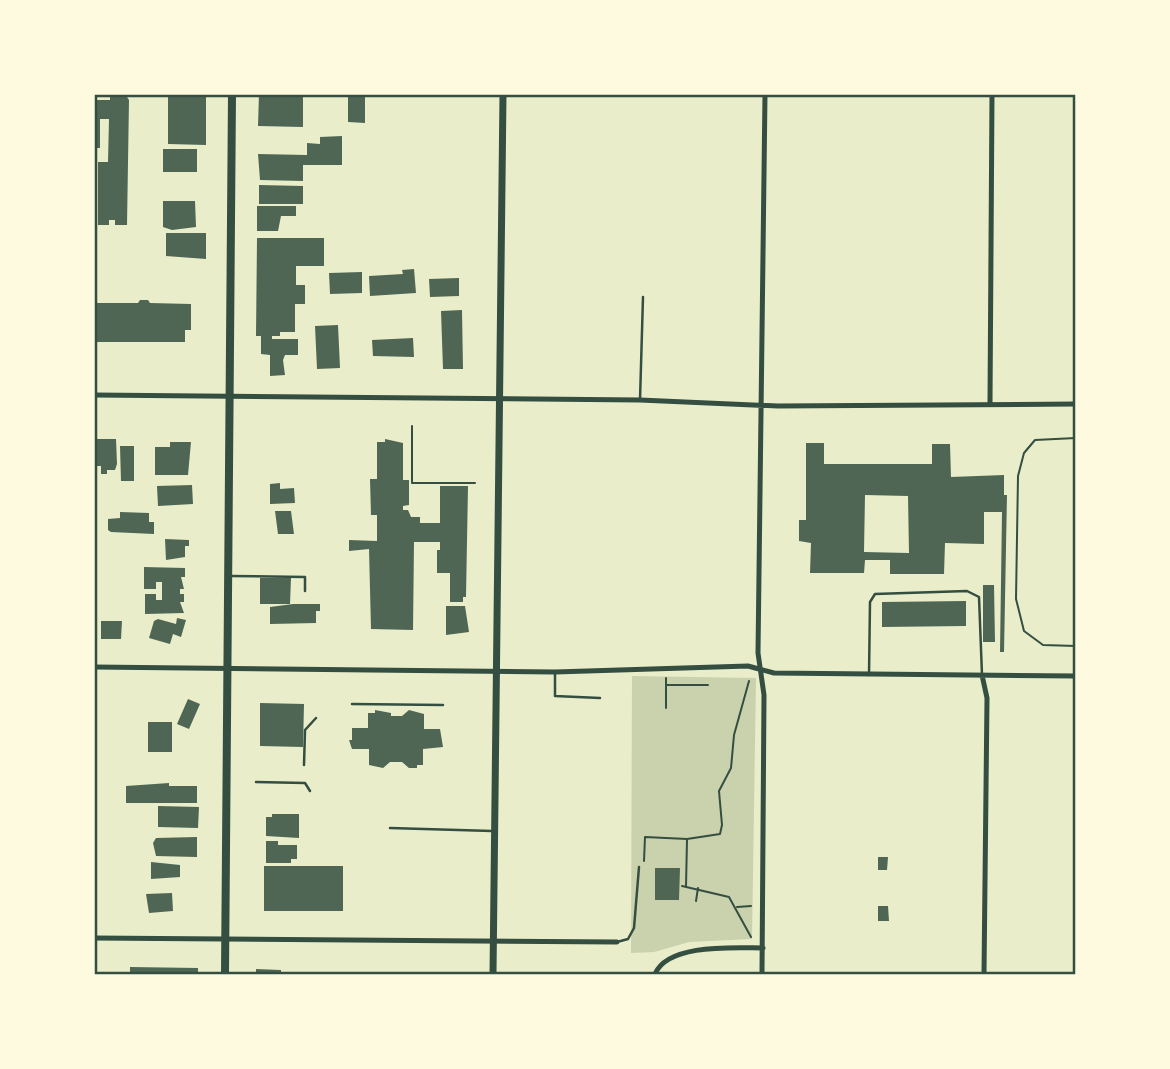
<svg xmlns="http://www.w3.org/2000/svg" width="1170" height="1069" font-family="'Public Sans',sans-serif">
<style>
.green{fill:#cad2ad}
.building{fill:#4f6655;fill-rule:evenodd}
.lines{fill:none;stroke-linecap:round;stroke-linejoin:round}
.path{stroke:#344e41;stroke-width:2}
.service{stroke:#344e41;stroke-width:2.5}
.minor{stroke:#344e41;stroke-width:5}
.tertiary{stroke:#344e41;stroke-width:7}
.secondary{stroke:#344e41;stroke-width:8}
.neatline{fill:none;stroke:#344e41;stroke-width:2.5}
</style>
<rect width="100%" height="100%" fill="#e9edc9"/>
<path class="green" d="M632 676 756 678 752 939 689 942 654 952 631 953Z"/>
<path class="building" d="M168 94H206V145L168 144Z
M259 94H303V127L258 126Z
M348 94H365V123L348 122Z
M110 96 127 97 129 100 127 225H115V220H109V225H98V162H108L109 119H100V148H94V100H110Z
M342 136V165H303V181L260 180 258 154 307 155V143L320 144V137Z
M163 149H197V172H163Z
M259 185 303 186V204H259Z
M163 201H195L196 227 172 230 163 227Z
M257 206H296V216H281L278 231H257Z
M166 233H206V259L166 256Z
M257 238H324V266H296V285H305V304H295V332H280V336H272V339H298V355H285L283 360 285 375 270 376V355L261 354V336H256Z
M414 269 416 293 370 296 369 276 403 274 402 270Z
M362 272V293L330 294 329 273Z
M459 278V296L430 297 429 279Z
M140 300H148L150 303 191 304V330H185V342H94V303H138Z
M462 310 463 369H443L441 311Z
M338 325 340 368 317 369 315 326Z
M413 338 414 357 373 356 372 340Z
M95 439H116L117 464 115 470H107V474H101V466H95Z
M385 439 403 443V480H409V505L403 506V510H408L411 517H420V523H440V486H468L466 597H463V602H450V573H437V550H440V542H414L413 630 371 629 369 549 349 551V540L377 541V515H371L370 479H377V442H385Z
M170 442H191L188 475H155V447H170Z
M806 443H824V464H932V444H950L951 477 1004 475V495H1007L1004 652H1000L1002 512H984V544L945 543 944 574H890V560H865L864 573H810L811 543 799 541V520H806ZM865 495 908 496 909 553 864 552Z
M120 446H134V481H121Z
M280 483V489L294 488 295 503 270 504V484Z
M192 485 193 504 158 506 157 486Z
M275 511H291L294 534H278Z
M120 512 149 513V522H154V534L111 532 108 530V519L120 518Z
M165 539 189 540V546H185V557L166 560Z
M144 567 185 568V577H181L184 589H180V594H184V602H180L184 613 145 614V594H156V600H162V582H156V589H144Z
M260 578H291L290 604H260Z
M983 585H994L995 642H983Z
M966 601V626L882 627V602Z
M293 604H320V611H316V623L270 624V607Z
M446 606H465L469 632 446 635Z
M177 618 186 620 181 637 173 634 170 644 149 638 154 621 158 619 176 624Z
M101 621H122L121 639H101Z
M188 699 200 704 189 729 177 724Z
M260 703 304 704 303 747 260 746Z
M375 710 391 713V716H402L409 710 424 714V729H440L443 747 423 749V765H417V768H409L402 762H390L383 768 369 765V749H352L349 740H352V728H368V713H375Z
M148 722H172V752H148Z
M169 783V786H197V803H126V786Z
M158 806 199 807 198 828 158 827Z
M272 814H299V838L266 836V817H272Z
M197 837V857L156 856 153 843 156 838Z
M266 841H278V845H297V859H291V863H266Z
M878 857H888L887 870H878Z
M151 862 180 865V877L151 879Z
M264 866H343V911H264Z
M655 868H680L679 900H655Z
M172 893 173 911 149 913 146 894Z
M878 906H888L889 921H878Z
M130 967 198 968V974H130Z
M256 969 281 970V974H256Z"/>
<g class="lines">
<path class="path" d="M412 426V483H475
M1076 438 1035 440 1024 453 1018 476 1016 599 1024 631 1043 645 1076 646
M666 685H708
M666 708V678
M644 861 645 837 687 839 720 834 722 825 719 791 731 768 734 735 749 681
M682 886 729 897 751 937
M686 886 687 840
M696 901 698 888
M737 907 751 906"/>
<path class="service" d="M640 400 643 297
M231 576 305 577V591
M555 672V696L600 698
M869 675 870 602 875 594 967 591 979 597 982 675
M352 704 443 705
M304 765 305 730 316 718
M256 782 305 783 310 791
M390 828 492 831
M617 942 628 939 634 928 639 867"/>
<path class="minor" d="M94 395 640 400 778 406 1076 404
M990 403 992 94
M94 667 555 672 748 666 774 673 1076 676
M982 675 987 698 984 974
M94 938 617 942
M655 974C668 943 735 948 763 948
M762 974 764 695 758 653 765 94"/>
<path class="tertiary" d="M493 974 503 94"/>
<path class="secondary" d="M225 974 232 94"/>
</g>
<rect width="1170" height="1069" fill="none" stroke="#fefae0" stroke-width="192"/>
<rect x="96" y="96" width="978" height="877" class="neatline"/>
</svg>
